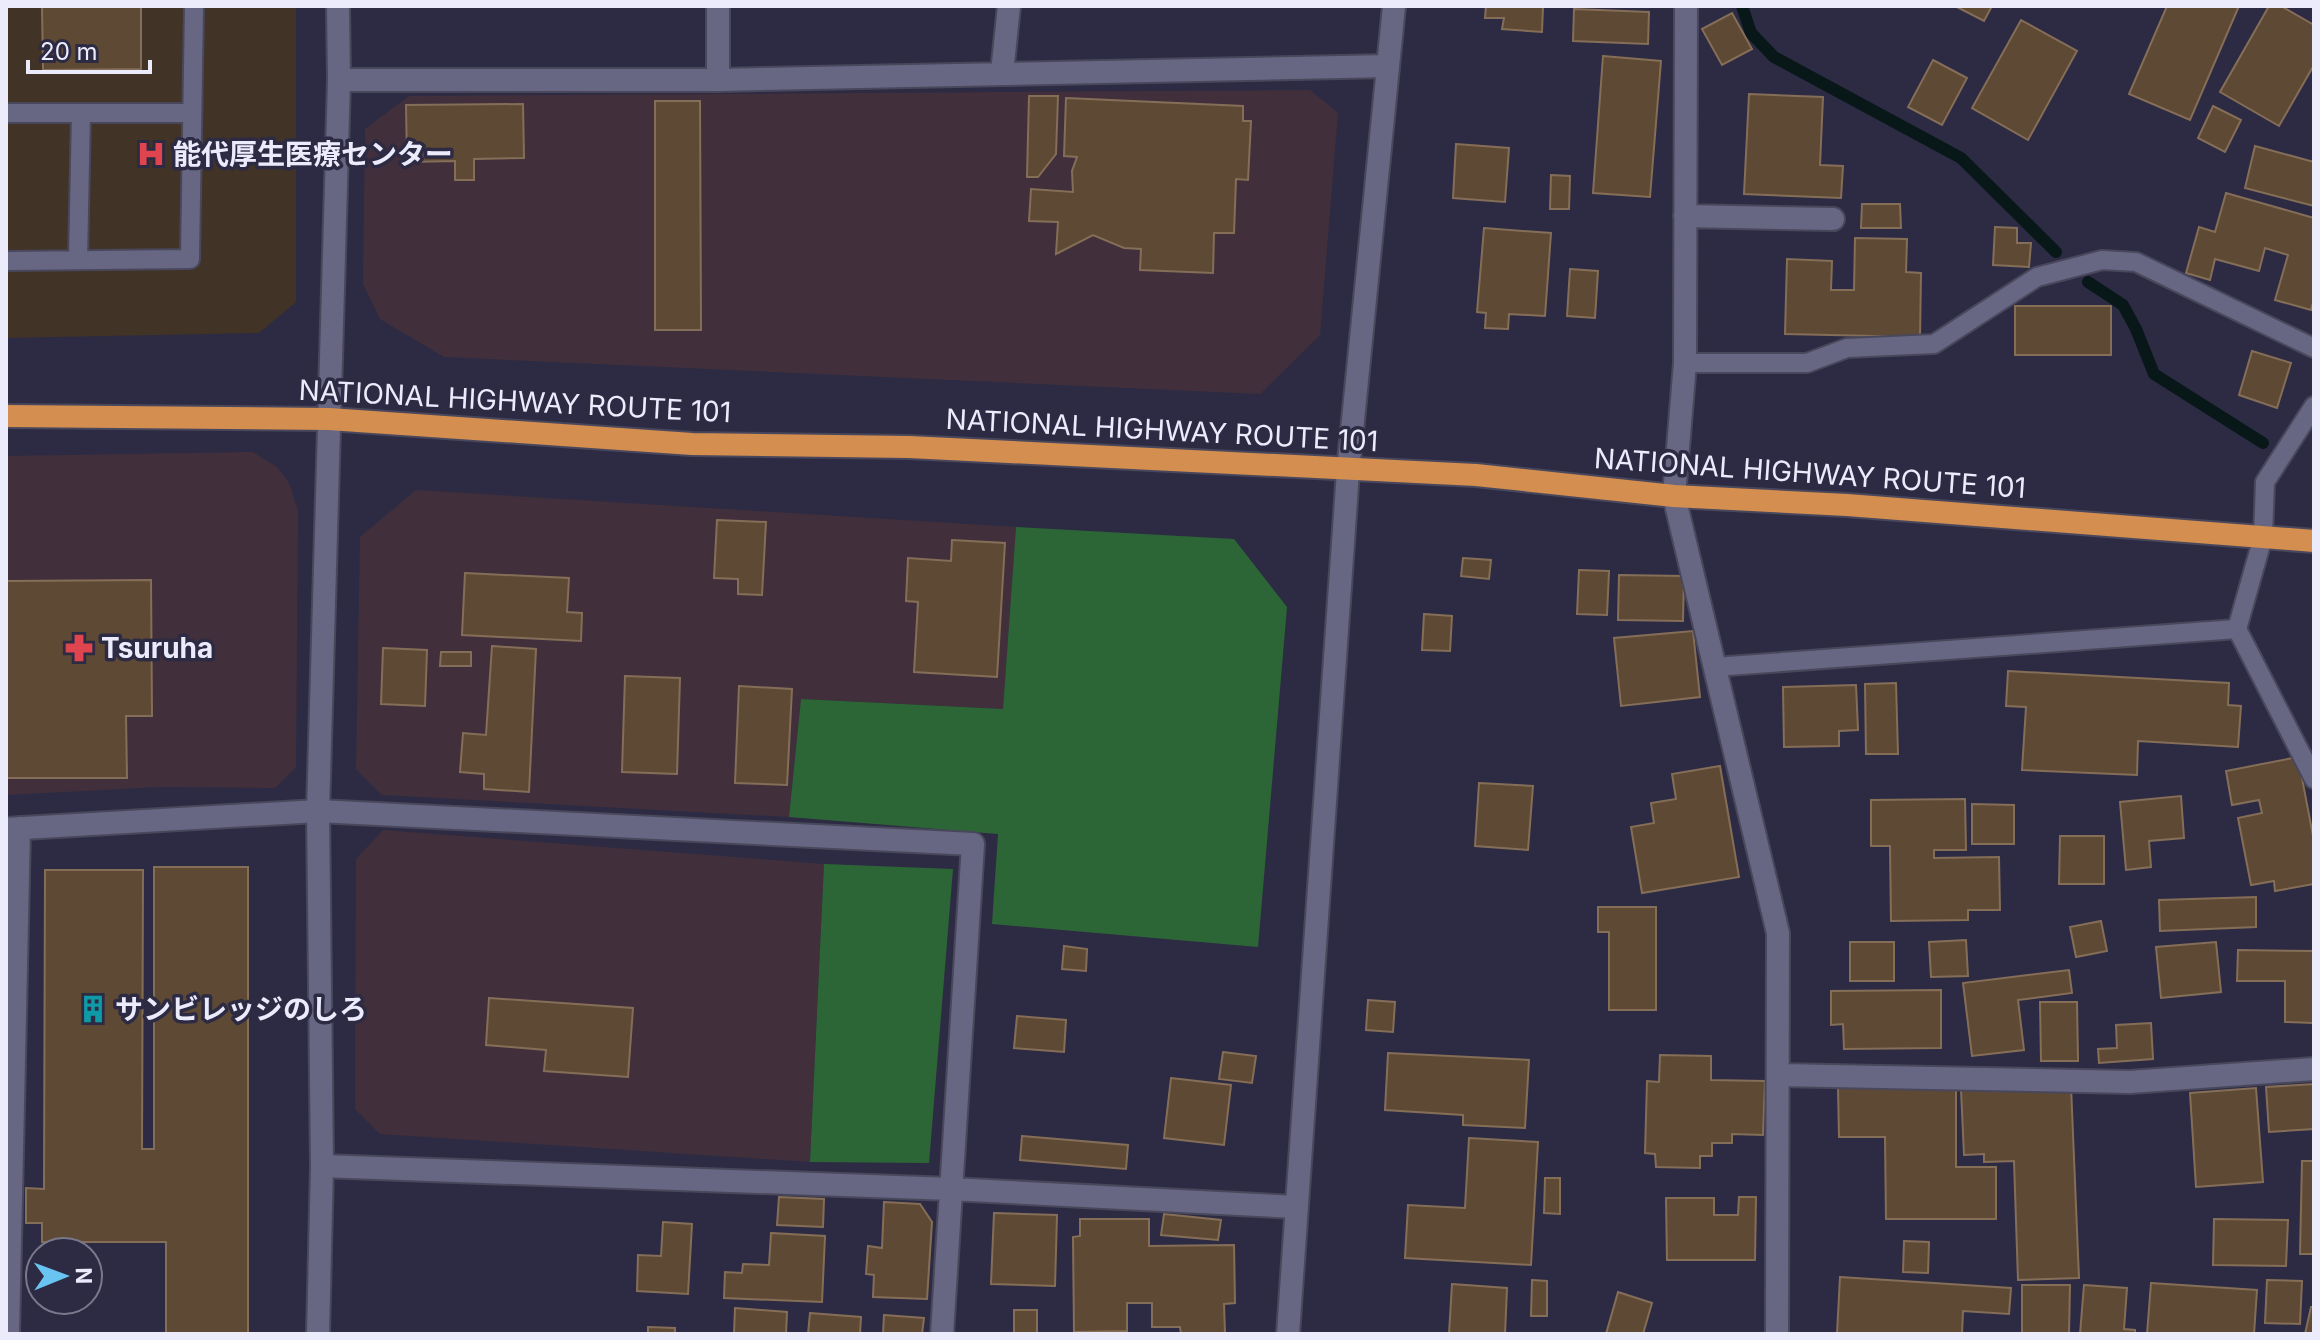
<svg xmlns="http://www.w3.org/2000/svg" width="2320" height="1340" font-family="Inter,'Noto Sans JP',sans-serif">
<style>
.commercial{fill:#41303b}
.medical{fill:#413326}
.green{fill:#2d6636}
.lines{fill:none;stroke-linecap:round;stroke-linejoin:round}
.stream{stroke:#081819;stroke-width:12}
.building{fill:#5e4934;stroke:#856e58;stroke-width:2}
.service-casing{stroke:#49475c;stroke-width:22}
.minor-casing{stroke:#49475c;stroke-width:26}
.tertiary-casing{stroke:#49475c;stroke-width:26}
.trunk-casing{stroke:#49475c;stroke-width:26}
.service{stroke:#686783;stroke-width:18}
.minor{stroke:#686783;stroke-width:22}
.tertiary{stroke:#686783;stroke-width:22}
.trunk{stroke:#d48e4f;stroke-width:22}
.labels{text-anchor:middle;stroke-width:7;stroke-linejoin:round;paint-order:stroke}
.poi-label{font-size:28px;font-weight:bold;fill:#ecebfc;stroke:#2d2b43;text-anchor:start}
.street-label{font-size:28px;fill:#ecebfc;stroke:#2d2b43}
</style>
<rect width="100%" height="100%" fill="#2d2b43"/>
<path class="commercial" d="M1310 90 1338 113 1320 335 1260 394 444 357 380 319 363 284 365 129 409 96Z
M253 452 277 467 289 483 298 511 296 767 275 788 160 787 6 795V456Z
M416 490 1016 527 1003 709 801 699 789 817 382 795 356 769 360 537Z
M383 830 824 864 810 1162 380 1134 355 1109 356 859Z"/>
<path class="medical" d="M6 6H296V302L259 333 6 338Z"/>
<path class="green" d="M1016 527 1234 539 1287 607 1258 947 992 924 998 834 789 817 801 699 1003 709Z
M824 864 953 869 929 1163 810 1162Z"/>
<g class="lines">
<path class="stream" d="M1742 6 1751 33 1774 57 1961 158 2056 252
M2088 282 2123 305 2136 329 2154 374 2263 443"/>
</g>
<path class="building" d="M42 6H141V69L43 70Z
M1486 6H1543L1542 32 1502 29 1504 18H1485Z
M1955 6H1992L1984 21Z
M2167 6H2239L2190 120 2129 94Z
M2269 6H2281L2314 25V65L2279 126 2220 92Z
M1574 9 1649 12 1648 44 1573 41Z
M1732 13 1752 49 1722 65 1702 29Z
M2021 20 2077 51 2028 140 1972 108Z
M1603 56 1661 61 1650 197 1593 193Z
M1933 60 1967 78 1942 125 1908 107Z
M1749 94 1823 97 1820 165 1843 166 1841 198 1744 194Z
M1029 96H1058L1056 154 1038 177H1027Z
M1066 98 1243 106V121H1251L1248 180 1236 179 1234 233H1214L1213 273 1140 270 1141 249 1124 248 1093 235 1056 254 1058 222 1029 221 1031 189 1073 192 1072 171 1077 157 1064 156Z
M655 101H700L701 330H655Z
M523 104 524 158 474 159V180H455V161L407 162 406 105Z
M2213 106 2241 120 2225 152 2198 138Z
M1456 144 1509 148 1505 202 1453 198Z
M2255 146 2314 162V206L2245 188Z
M1551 175 1570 176 1569 209H1550Z
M2226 193 2314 218V299L2311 310 2275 300 2288 255 2265 248 2259 271 2215 259 2210 280 2186 273 2199 227 2215 232Z
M1862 204H1900L1901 228H1861Z
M1995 227 2017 228V243H2031L2029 267 1993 265Z
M1484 228 1551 233 1545 316 1509 314 1508 329 1485 328 1486 313 1477 312Z
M1855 238 1907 239 1906 272 1921 273 1920 337 1785 334 1787 259 1832 261 1831 290H1854Z
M1570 269 1598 271 1595 318 1567 316Z
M2015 306H2111V355H2015Z
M2252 351 2291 363 2277 408 2239 395Z
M717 520 766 522 762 595 738 594V579L714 578Z
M952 540 1005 543 997 677 914 672 918 602 906 601 908 558 951 561Z
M1463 558 1491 560 1489 579 1461 576Z
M1579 570 1609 571 1607 615 1577 614Z
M465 573 569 578 567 612 582 613 581 641 462 635Z
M1619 575 1684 576 1683 621 1618 620Z
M151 580 152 716H126L127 778H6V581Z
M1424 614 1452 616 1450 651 1422 650Z
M1693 631 1700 697 1621 706 1614 638Z
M492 646 536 649 529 792 484 789V774L460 772 463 733 486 735Z
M383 648 427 650 425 706 381 704Z
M441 652H471V666H440Z
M2008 671 2229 683 2228 705 2241 706 2238 747 2138 741 2137 775 2022 770 2026 707 2006 706Z
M625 676 680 678 677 774 622 772Z
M1896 683 1898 754H1866L1865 684Z
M1856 685 1858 730 1839 731V746L1784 747 1783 687Z
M739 686 792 689 787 785 735 783Z
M2298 757 2314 841V884L2275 891 2274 881 2251 885 2238 818 2262 813 2259 800 2232 805 2226 771Z
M1720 766 1739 877 1642 893 1631 827 1654 823 1651 803 1676 799 1672 774Z
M1479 783 1533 786 1528 850 1475 846Z
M2181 796 2184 838 2149 841 2151 867 2126 870 2120 802Z
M1965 799 1966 850H1934V858L1999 857 2000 910H1968V920L1891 921 1890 846H1871V800Z
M1972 804 2014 805V844H1972Z
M2060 836H2104V884H2059Z
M154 867H248V1334H166V1242H42V1223H26V1188L44 1189 45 870H143L142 1149H154Z
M2256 897V927L2160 931 2159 900Z
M1598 907H1656V1010H1609V932H1598Z
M2101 921 2107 951 2076 957 2070 927Z
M1966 940 1968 976 1931 977 1929 942Z
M1850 942H1894V981H1850Z
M2216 942 2221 992 2161 998 2156 947Z
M1064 946 1087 949 1086 971 1062 969Z
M2238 950 2314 951V1023L2285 1022V981H2237Z
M2069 970 2072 993 2018 1000 2024 1050 1972 1056 1963 983Z
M1941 990V1048L1844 1049 1843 1024 1831 1025V991Z
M489 998 633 1008 628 1077 544 1071 546 1050 486 1045Z
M1368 1000 1395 1002 1393 1032 1366 1030Z
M2040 1002H2077L2078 1061H2041Z
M1017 1016 1066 1020 1064 1052 1014 1048Z
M2151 1023 2153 1059 2099 1063 2098 1049 2117 1048 2116 1025Z
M1223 1052 1256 1056 1252 1083 1219 1079Z
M1388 1053 1529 1060 1525 1128 1463 1125V1115L1385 1110Z
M1660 1055 1711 1056V1080L1765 1081 1763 1135 1732 1134V1143H1712V1156H1700V1168L1656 1167 1655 1154 1645 1153 1647 1081 1659 1082Z
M1171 1078 1231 1085 1224 1145 1164 1138Z
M2314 1084V1129L2269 1132 2266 1087Z
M1956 1086V1167H1996V1219H1886L1885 1137H1839L1838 1087Z
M2071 1086 2079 1278 2018 1280 2014 1161 1984 1162V1154L1964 1155 1961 1090Z
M2256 1088 2263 1182 2196 1187 2190 1093Z
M1022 1136 1128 1145 1126 1169 1020 1160Z
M1469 1138 1538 1142 1531 1265 1405 1258 1408 1205 1465 1208Z
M2302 1161H2314V1254H2300Z
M1545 1178H1560V1214L1544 1213Z
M779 1197 824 1199 823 1227 777 1225Z
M1739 1197H1756L1755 1260H1667L1666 1198H1714V1215H1738Z
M884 1202 920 1204 932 1222 927 1299 873 1297 874 1275 866 1274 868 1246 882 1248Z
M994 1213 1057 1215 1055 1286 991 1284Z
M1164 1214 1221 1220 1218 1240 1161 1235Z
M1080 1219H1149V1246L1234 1245 1235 1303 1224 1304 1225 1334H1181L1180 1327H1152V1303H1127V1331L1074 1332 1073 1237 1080 1236Z
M2214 1219 2288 1220 2286 1266 2213 1265Z
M663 1222 692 1224 688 1294 637 1291 638 1255 661 1256Z
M771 1233 825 1236 822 1302 724 1298 725 1272 742 1273 743 1264 769 1265Z
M1904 1241 1929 1242 1928 1273 1903 1272Z
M1840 1277 2011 1288 2009 1314 1963 1311 1962 1334H1837Z
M1532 1280 1547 1281V1316H1531Z
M2267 1280 2302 1281 2300 1324 2265 1323Z
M2151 1283 2257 1290 2254 1334H2147Z
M1452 1284 1507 1288 1505 1334H1449Z
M2022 1285H2070L2069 1334H2022Z
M2084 1285 2127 1288 2124 1329 2135 1330V1334H2080Z
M1618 1292 1652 1303 1643 1334H1606Z
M2311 1307H2314V1334H2305Z
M735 1308 787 1312 786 1334H734Z
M1014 1310H1037V1334H1014Z
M810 1313 861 1317 860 1334H808Z
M884 1315 924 1318 922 1334H883Z
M648 1327 675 1328V1334H648Z"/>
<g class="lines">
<defs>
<path id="service" d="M6 113H192
M78 260 81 113
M6 261 190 259 194 6
M1685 363H1807L1847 348 1934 344 2037 277 2102 260 2136 262 2314 348
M2314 406 2265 482 2263 537 2237 629 2314 779
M1714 667 2237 629"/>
<path id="minor" d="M718 6V80
M1686 6 1685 363 1674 496 1778 933 1777 1334
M1002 73 1009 6
M339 80H718L1388 66
M1685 216 1833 219
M6 829 318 811 973 844 942 1334
M1779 1075 2130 1082 2314 1069
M322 1166 951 1189 1296 1207
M8 1334 19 828"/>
<path id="tertiary" d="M318 1334 322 1166 318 811 339 80 338 6
M1288 1334 1348 471 1394 6"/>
<path id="trunk" d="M6 416 329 419 692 444 909 447 1476 475 1674 496 1847 505 2314 541"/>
</defs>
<use href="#service" class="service-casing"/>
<use href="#minor" class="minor-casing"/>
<use href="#tertiary" class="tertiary-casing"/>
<use href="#trunk" class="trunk-casing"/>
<use href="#service" class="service"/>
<use href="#minor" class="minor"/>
<use href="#tertiary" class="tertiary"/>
<use href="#trunk" class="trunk"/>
</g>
<defs>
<symbol id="hospital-bare" viewBox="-9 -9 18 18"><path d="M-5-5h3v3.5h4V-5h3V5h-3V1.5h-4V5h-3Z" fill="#e0444e" stroke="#2d2b43" stroke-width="2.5" paint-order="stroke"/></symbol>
<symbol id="pharmacy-bare" viewBox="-9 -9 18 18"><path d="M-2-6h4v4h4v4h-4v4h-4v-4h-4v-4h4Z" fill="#e0444e" stroke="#2d2b43" stroke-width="2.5" paint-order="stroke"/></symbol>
<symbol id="building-bare" viewBox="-9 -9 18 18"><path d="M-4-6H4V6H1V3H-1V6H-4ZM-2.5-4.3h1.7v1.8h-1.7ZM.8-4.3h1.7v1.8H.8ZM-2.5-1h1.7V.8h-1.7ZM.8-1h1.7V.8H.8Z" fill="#0f9aa8" stroke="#2d2b43" stroke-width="2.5" paint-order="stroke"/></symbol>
</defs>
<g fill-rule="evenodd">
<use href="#hospital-bare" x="131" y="134" width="40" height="40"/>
<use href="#pharmacy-bare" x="59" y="628" width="40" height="40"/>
<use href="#building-bare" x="73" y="989" width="40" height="40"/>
</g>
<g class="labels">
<g class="poi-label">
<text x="173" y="164">能代厚生医療センター</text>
<text x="101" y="658">Tsuruha</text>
<text x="115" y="1019">サンビレッジのしろ</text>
</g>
<g class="street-label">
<text transform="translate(515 401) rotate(3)" y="10">NATIONAL HIGHWAY ROUTE 101</text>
<text transform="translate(1162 430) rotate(3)" y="10">NATIONAL HIGHWAY ROUTE 101</text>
<text transform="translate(1810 473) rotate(4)" y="10">NATIONAL HIGHWAY ROUTE 101</text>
</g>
</g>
<rect width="2320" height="1340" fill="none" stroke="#ecebfc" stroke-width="16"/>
<g transform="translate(64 1276) rotate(89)"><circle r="38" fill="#2d2b43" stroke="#79788d" stroke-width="2"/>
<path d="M0-6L14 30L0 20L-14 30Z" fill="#69c4f1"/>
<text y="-12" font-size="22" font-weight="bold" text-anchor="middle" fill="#ecebfc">N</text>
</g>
<path d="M28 60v12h122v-12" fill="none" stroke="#ecebfc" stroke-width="4"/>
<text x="40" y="60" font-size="24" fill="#ecebfc" stroke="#2d2b43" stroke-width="6" paint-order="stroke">20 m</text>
</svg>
